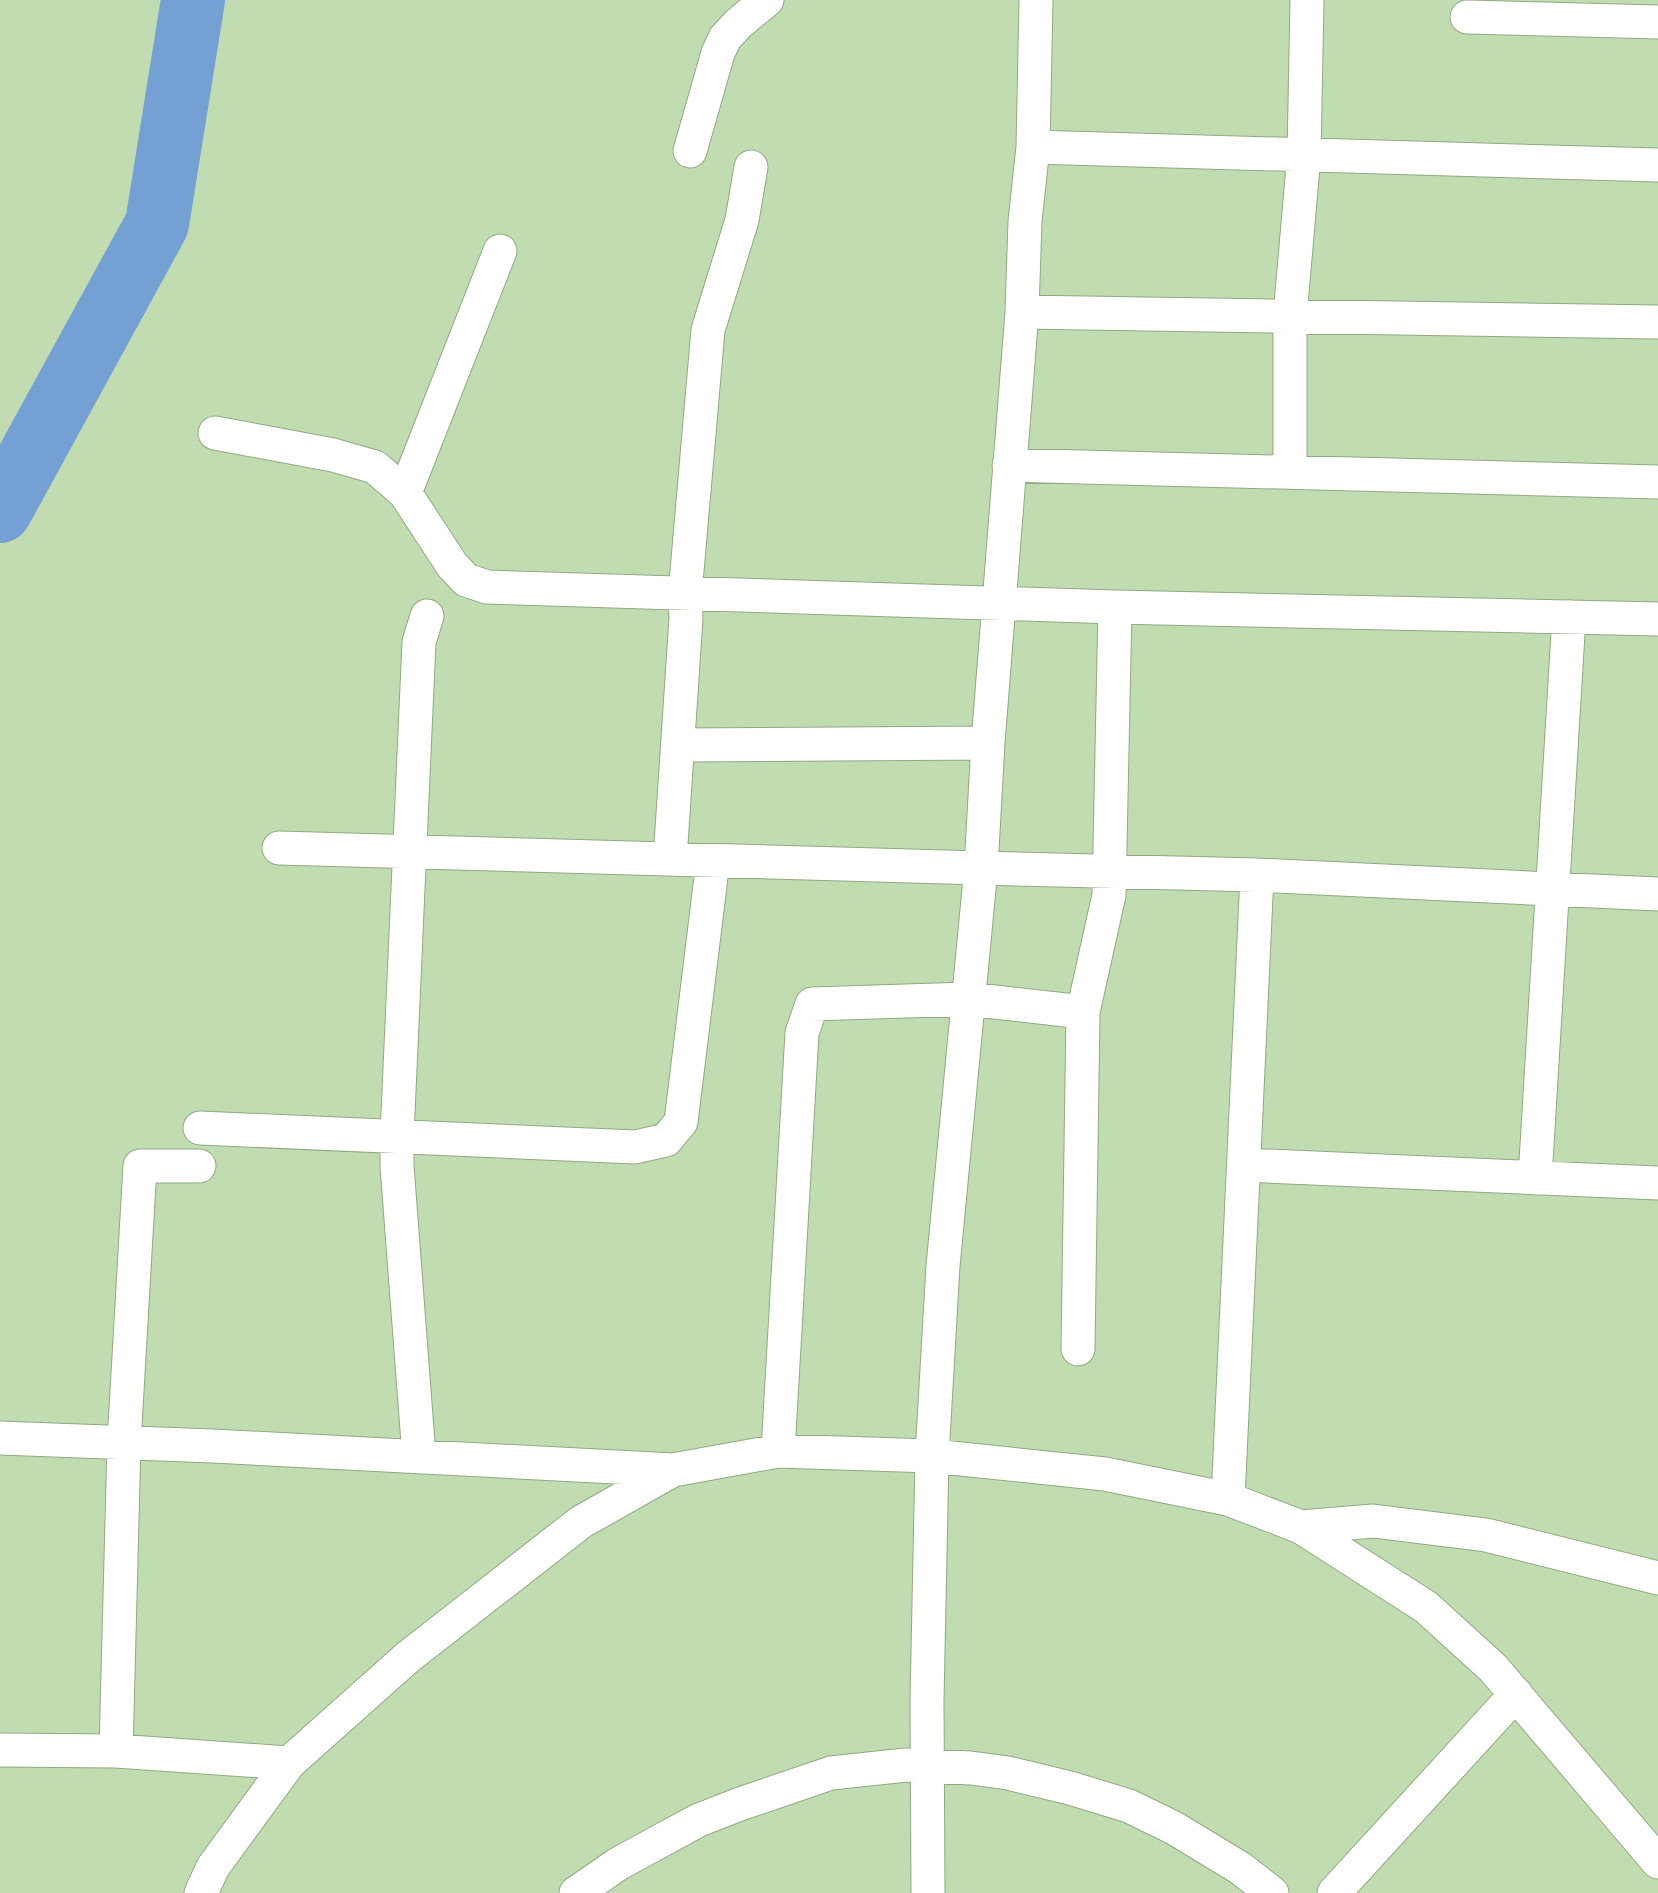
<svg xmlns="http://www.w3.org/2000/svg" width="1658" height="1893" font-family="Bitter,serif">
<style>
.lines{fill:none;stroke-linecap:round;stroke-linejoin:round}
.river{stroke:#74a0d3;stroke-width:64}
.minor-casing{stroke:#91a982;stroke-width:35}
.minor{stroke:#fff;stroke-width:33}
</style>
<rect width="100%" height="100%" fill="#c2dcb2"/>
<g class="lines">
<path class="river" d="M0 511 157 224 193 0"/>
<defs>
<path id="minor" d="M1467 17 1658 22
M1033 147 1658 165
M690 151 718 53 725 38 739 23 767 0
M1022 312 1658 322
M215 433 333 455 375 467 405 493 452 565 466 580 487 587 1115 607 1658 619
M1009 465 1658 482
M1290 472V316L1304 155 1307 0
M405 493 500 251
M678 745 988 743
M279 848 981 868 1257 875 1658 894
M670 859 686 618 685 594 708 330 742 220 751 167
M200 1128 635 1147 666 1140 681 1122 713 861
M1244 1165 1658 1183
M1535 1178 1569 617
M1078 1349 1083 1012 1109 895 1115 607
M0 1438 213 1446 673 1470
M778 1451 802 1033 812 1004 968 999 1083 1012
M419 1456 397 1166V1136L419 642 427 616
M1228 1499 1257 875
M1301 1527 1373 1521 1486 1535 1658 1578
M0 1750 116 1751 289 1763
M116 1751 124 1443 140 1166H199
M201 1893 213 1867 289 1763 408 1657 581 1522 673 1470 778 1451 932 1456 1105 1474 1228 1499 1301 1527 1426 1607 1493 1668 1658 1862
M576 1893 618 1864 662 1840 699 1820 740 1804 831 1773 906 1765 971 1768 1008 1773 1070 1788 1129 1806 1174 1828 1240 1868 1272 1893
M928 1893 927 1701 932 1456 943 1266 981 868 988 743 1022 312 1025 221 1033 147 1036 0
M1334 1893 1516 1694"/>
</defs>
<use href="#minor" class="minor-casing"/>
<use href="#minor" class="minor"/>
</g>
</svg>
